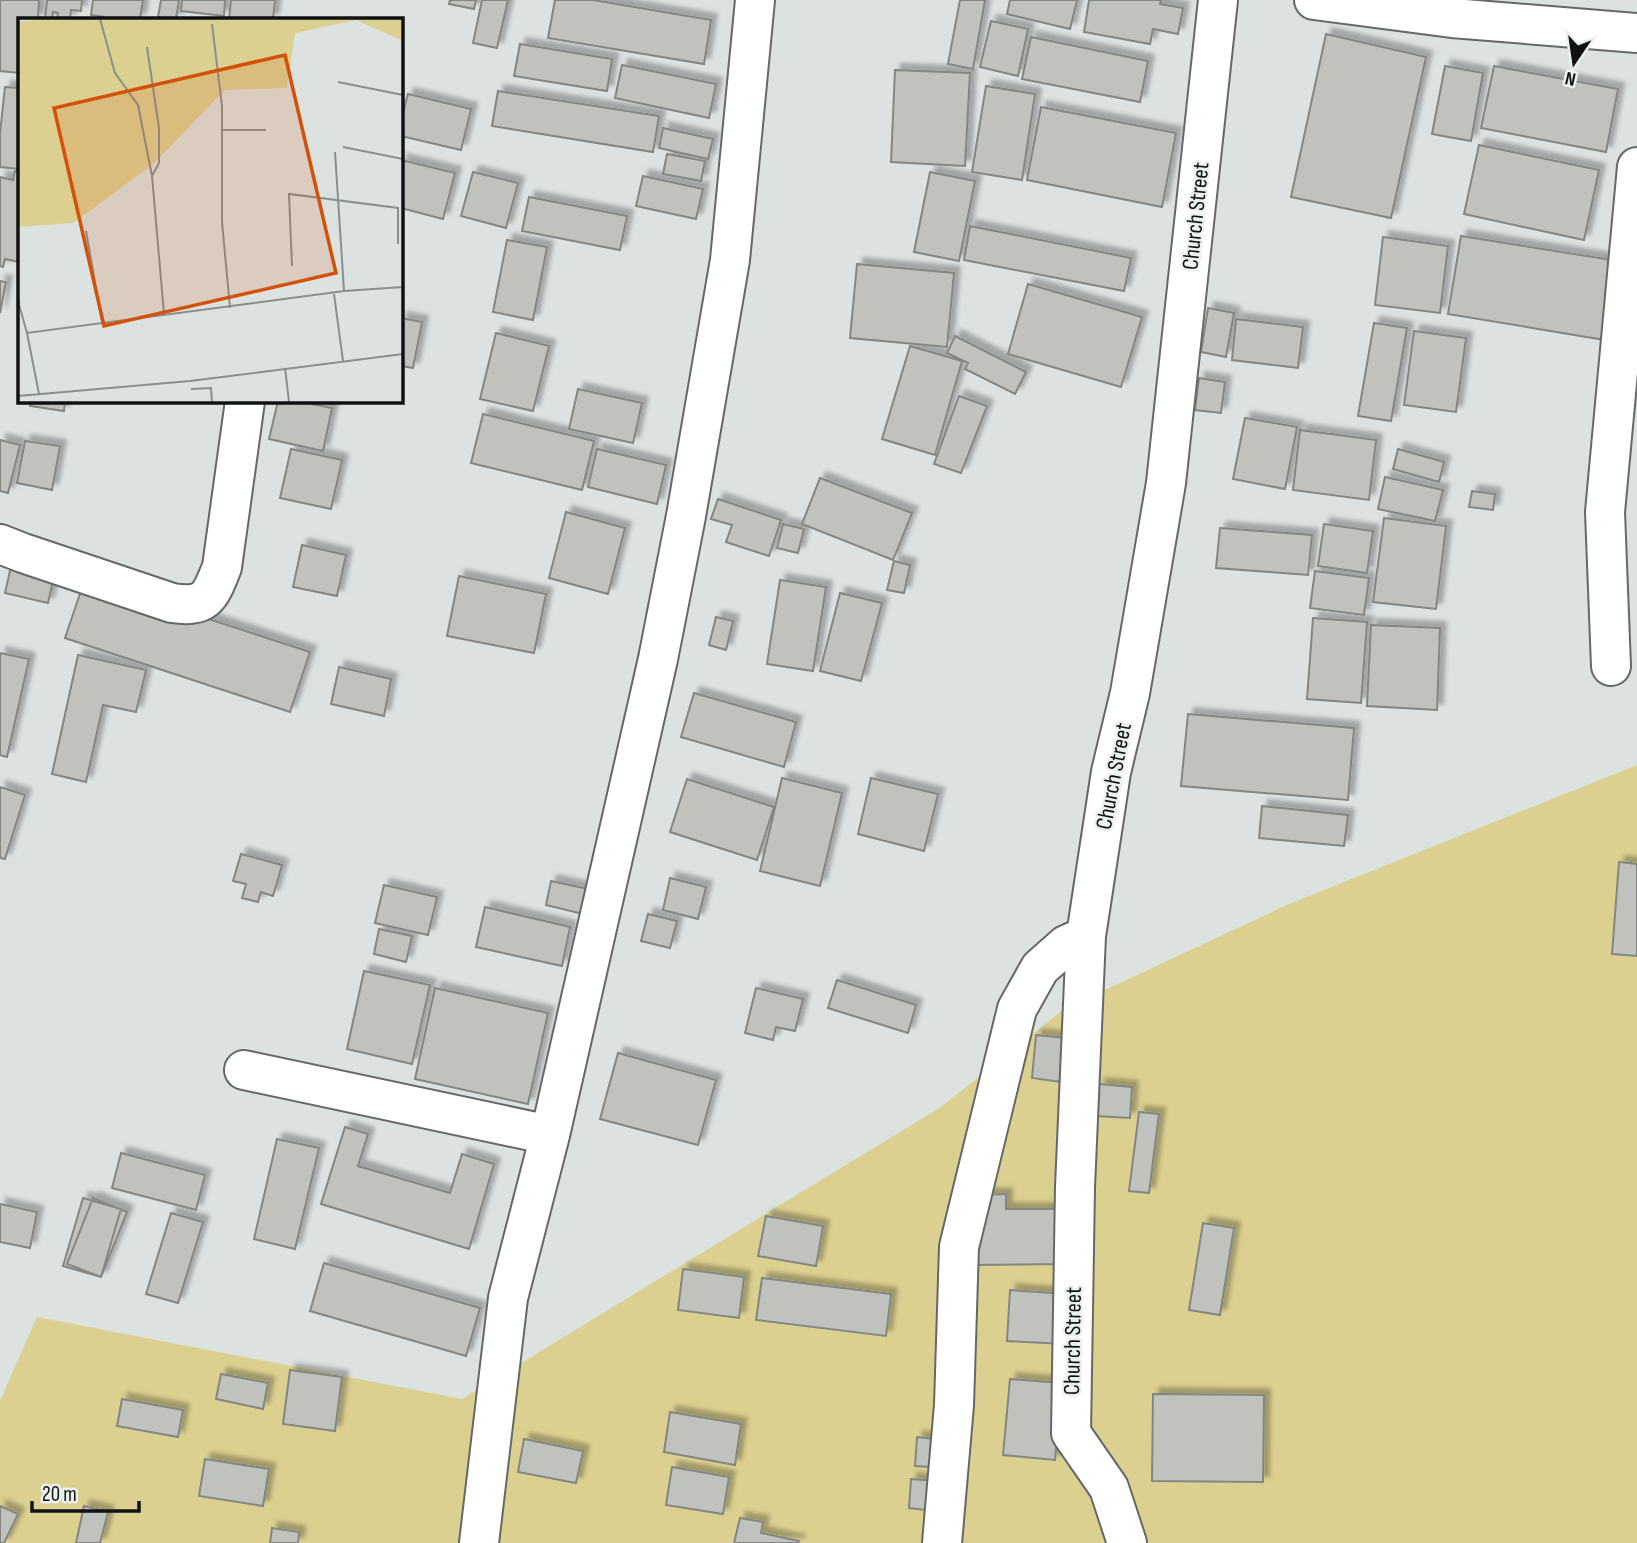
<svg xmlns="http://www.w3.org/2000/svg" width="1637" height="1543" font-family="'Sofia Sans Condensed',sans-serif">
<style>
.green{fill:#dcd090}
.building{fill:#c0c3bd;stroke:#838681;stroke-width:2;filter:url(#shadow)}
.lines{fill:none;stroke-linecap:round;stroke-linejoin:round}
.minor-casing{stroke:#646966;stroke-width:42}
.minor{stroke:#fff;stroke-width:38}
.labels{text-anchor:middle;stroke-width:5;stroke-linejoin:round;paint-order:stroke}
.street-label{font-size:23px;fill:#101211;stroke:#eaf0ec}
.inset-road{fill:none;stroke:#8a8f8d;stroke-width:2}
.view{fill:#d2520c;fill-opacity:0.15;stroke:#d2520c;stroke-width:3.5}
.inset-edge{fill:none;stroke:#101211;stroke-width:3.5}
</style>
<defs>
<filter id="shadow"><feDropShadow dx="6" dy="-6" stdDeviation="2" flood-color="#0004"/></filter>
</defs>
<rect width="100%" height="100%" fill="#dce2df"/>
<path class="green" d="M1637 765V1543H0V1401L37 1317 462 1399 941 1107 1064 1009 1289 904Z"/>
<path class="building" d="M0 0H39L38 19H19V73L0 71Z
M47 0H82L81 11 71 10 70 19H57L58 13 53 12 52 19H45Z
M93 0H143L140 19H118L91 15Z
M161 0H179L176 19 158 17Z
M182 0H225L224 16 181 11Z
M231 0H275L273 19H229Z
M450 0H476L474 9 449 4Z
M482 0H508L497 48 473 43Z
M555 0H593L711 20 704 64 548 38Z
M960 0H985L973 69 948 64Z
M1010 0H1077L1070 29 1007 14Z
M1089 0H1161L1160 4 1183 8 1178 34 1153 29 1150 44 1084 32Z
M991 21 1028 29 1018 76 980 67Z
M1326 34 1426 57 1391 218 1291 197Z
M1031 37 1148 61 1140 102 1022 79Z
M520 44 612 59 607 91 514 76Z
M622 65 716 84 709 118 615 98Z
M1445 66 1483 73 1471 141 1432 134Z
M1494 66 1618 89 1606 152 1481 128Z
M895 70 970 73 965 166 891 162Z
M986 86 1035 94 1022 180 972 172Z
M5 87 19 88V169L0 167V133Z
M498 91 659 116 653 152 492 126Z
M408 94 471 109 461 150 401 136V108L404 109Z
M1041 107 1176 133 1162 207 1027 180Z
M663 128 713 139 708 159 659 148Z
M1479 145 1599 170 1584 240 1464 214Z
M667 154 705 161 701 181 663 174Z
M401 160 455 173 443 219 401 208Z
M15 170 19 171V262L5 259 3 267 0 266V177L13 180Z
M473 172 518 183 506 228 461 216Z
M930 172 975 181 959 261 914 252Z
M643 176 703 189 696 219 636 206Z
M529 197 627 216 620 250 522 231Z
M970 226 1131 258 1124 291 964 260Z
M1461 236 1618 261 1605 340 1448 314Z
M1383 237 1448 246 1440 313 1375 305Z
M507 240 547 247 533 320 493 312Z
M857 264 954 273 947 347 850 338Z
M0 281 6 282 0 313Z
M1028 284 1142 317 1121 387 1008 354Z
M1208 308 1234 313 1226 357 1201 352Z
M401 318 422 322 413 368 401 366Z
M1236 319 1303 327 1298 368 1232 360Z
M1374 323 1407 328 1391 421 1358 416Z
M1414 331 1466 338 1456 412 1404 405Z
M496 333 549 346 533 411 480 399Z
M955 336 1026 372 1015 394 965 369 968 363 947 353Z
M910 346 962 361 935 455 882 439Z
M1199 378 1225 382 1221 413 1195 410Z
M578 389 642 403 633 443 569 429Z
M959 396 987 406 961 473 934 464Z
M31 401H65L64 411 30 406Z
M278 401H297L332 408 323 451 269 439Z
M483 414 594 441 582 490 471 463Z
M1245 418 1297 427 1285 489 1233 479Z
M1300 430 1376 440 1369 500 1293 490Z
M0 440 20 445 8 493 0 491Z
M25 441 60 446 52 490 17 483Z
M291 449 342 460 331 509 280 498Z
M597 449 666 465 657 504 588 487Z
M1398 449 1444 462 1439 482 1393 469Z
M1385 477 1443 490 1435 521 1378 509Z
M820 478 912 513 893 560 802 524Z
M1472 491 1495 494 1493 510 1469 507Z
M718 499 781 520 769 556 726 542 732 525 711 519Z
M566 512 625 528 608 594 549 578Z
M1384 518 1446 526 1436 609 1373 602Z
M783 524 804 529 798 553 777 548Z
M1324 524 1373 531 1367 573 1318 566Z
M1220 528 1312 535 1308 575 1216 568Z
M302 545 346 555 337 596 293 587Z
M894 561 910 565 904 593 887 590Z
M12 562 55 572 48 603 5 593Z
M1315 571 1369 578 1364 615 1310 608Z
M459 576 546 594 534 653 447 636Z
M85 579 310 652 290 712 65 638Z
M780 580 826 587 813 671 767 664Z
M840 593 882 603 861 681 820 671Z
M716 617 733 621 726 650 709 645Z
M1313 618 1367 622 1361 703 1307 699Z
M1371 625 1440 628 1437 710 1367 706Z
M0 653 29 659 7 757 0 755Z
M78 655 146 670 136 712 103 705 86 782 52 774Z
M339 667 391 679 384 716 331 704Z
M694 693 796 722 784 767 681 737Z
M1188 714 1354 728 1348 800 1181 786Z
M782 778 842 793 820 886 760 871Z
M871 778 938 794 924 851 858 834Z
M687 779 774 807 757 860 670 832Z
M0 787 25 795 5 859 0 858Z
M1262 806 1348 815 1344 846 1259 838Z
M241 854 282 865 273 896 261 892 258 902 242 898 246 884 233 881Z
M1619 862 1637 864V956L1612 954Z
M670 878 706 887 698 919 663 910Z
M551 881 588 889 583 914 546 905Z
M384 885 437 897 428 935 375 923Z
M485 907 570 927 562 966 476 947Z
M648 914 677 921 670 948 641 941Z
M379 929 412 936 406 962 374 954Z
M364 971 430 985 412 1064 347 1049Z
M837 980 916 1005 908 1033 828 1008Z
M435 988 548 1013 528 1104 415 1079Z
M756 988 803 999 795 1031 776 1027 773 1040 745 1033Z
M1036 1035 1066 1038 1062 1082 1032 1078Z
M618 1053 716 1080 698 1145 600 1119Z
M1099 1084 1132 1087 1130 1118 1097 1116Z
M1139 1112 1159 1114 1149 1193 1129 1191Z
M345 1127 368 1134 358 1166 450 1193 462 1154 494 1164 469 1249 321 1204Z
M277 1139 319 1148 295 1249 254 1239Z
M121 1153 205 1175 196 1210 112 1188Z
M1006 1194V1209H1058L1059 1264 977 1265 976 1195Z
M83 1198 121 1209 101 1277 63 1266Z
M93 1198 127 1212 101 1277 67 1264Z
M0 1204 37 1212 30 1248 0 1242Z
M171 1213 203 1222 178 1303 146 1294Z
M766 1216 823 1226 816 1266 758 1256Z
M1203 1223 1234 1228 1220 1315 1189 1310Z
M324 1263 480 1308 466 1356 310 1311Z
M683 1269 744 1277 739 1318 678 1310Z
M762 1278 891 1294 886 1336 756 1320Z
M1010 1290 1066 1294 1064 1344 1007 1341Z
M290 1370 342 1377 335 1431 283 1424Z
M221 1374 268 1383 263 1409 216 1399Z
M1010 1379 1062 1383 1055 1460 1003 1455Z
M1153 1394 1264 1395 1263 1482 1152 1481Z
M122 1399 183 1410 178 1437 117 1426Z
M670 1412 741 1424 735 1465 664 1452Z
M917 1437 935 1439 932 1467 915 1466Z
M524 1439 583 1451 576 1483 518 1472Z
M205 1459 269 1469 263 1506 199 1496Z
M672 1467 729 1477 723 1514 666 1505Z
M911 1479 937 1481 935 1511 909 1508Z
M0 1506 18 1514 4 1543H0Z
M84 1506 108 1512 100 1543H76Z
M740 1518 763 1522 761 1533 799 1541 798 1543H734Z
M272 1528 299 1532 298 1543H270Z"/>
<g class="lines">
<defs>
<path id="minor" d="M1314 0 1452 18 1637 33
M0 544 23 553 172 603C207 608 210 597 222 567L245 401
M1611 666 1605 512 1637 167
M244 1070 550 1135
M479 1543 508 1298 550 1135 658 659 686 516 730 260 755 0
M942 1543 954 1405 959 1247 1017 1009 1040 968 1066 945 1086 936
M1127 1543 1109 1488 1071 1433 1075 1187 1086 936 1111 772 1130 693 1166 483 1218 0"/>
</defs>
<use href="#minor" class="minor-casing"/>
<use href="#minor" class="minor"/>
</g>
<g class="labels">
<g class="street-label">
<text transform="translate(1195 216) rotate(-84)" y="8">Church Street</text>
<text transform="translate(1113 776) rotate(-79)" y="8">Church Street</text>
<text transform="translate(1072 1341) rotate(-89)" y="8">Church Street</text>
</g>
</g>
<g transform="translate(18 18)">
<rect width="385" height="385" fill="#dce2df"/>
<path d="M24 1H385V23L338 2 277 15 269 70 207 72 134 147 55 205 0 209V4Z" fill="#dcd090"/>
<path class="inset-road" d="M82 1 97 55 120 87 134 158 146 296M194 6 204 88V204L212 290M129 29 141 110V145L134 158M320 64 385 77M203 112H248M325 129 385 141M317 134 326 273M68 213 84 304M274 248 271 176 380 190V226M316 276 325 343M0 283 9 315 326 273 385 269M9 315 21 376M267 350 271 384M173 371 193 370 194 384M0 378 172 363 385 336"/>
<path class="view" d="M267 37 318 255 86 308 36 90Z"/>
<rect width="385" height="385" class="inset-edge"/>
</g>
<g transform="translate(1574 63) rotate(193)" stroke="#eaf0ec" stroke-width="5" paint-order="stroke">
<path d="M0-5L12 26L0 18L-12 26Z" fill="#101211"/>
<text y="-10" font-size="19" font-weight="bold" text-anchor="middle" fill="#101211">N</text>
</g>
<path d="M32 1501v10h107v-10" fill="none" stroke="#101211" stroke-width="3.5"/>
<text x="42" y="1501" font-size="21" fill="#101211" stroke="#eaf0ec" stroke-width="5" paint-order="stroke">20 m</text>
</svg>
